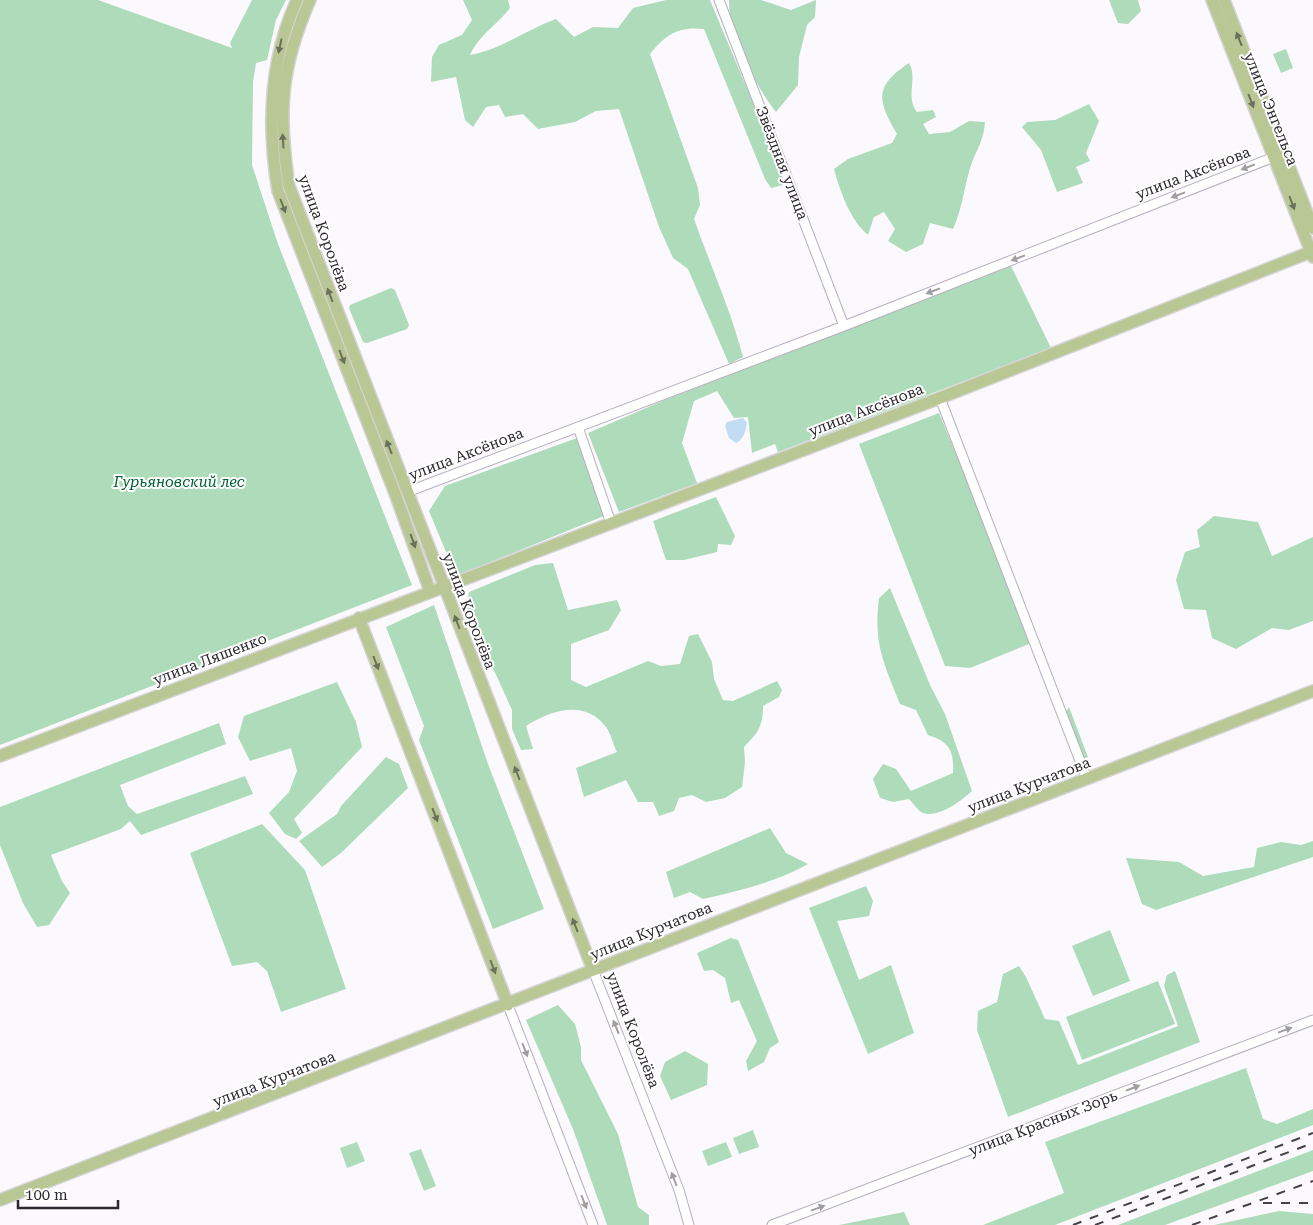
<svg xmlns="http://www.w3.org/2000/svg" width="1313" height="1225" font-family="'Roboto Serif',serif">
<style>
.green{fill:#aedbb9}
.water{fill:#c1dcf3}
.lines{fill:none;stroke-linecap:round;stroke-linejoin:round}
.minor-casing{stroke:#b7adbf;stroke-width:11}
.major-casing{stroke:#d5d4d5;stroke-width:14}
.minor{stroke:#fff;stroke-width:9}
.major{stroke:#b8c794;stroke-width:11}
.rail{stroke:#454147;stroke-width:2;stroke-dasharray:9 9;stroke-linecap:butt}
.oneway{fill:#6b705c}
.oneway2{fill:#a09ea1}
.labels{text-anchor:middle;stroke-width:4;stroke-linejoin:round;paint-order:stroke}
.street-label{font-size:15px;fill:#2c282f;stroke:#fff}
.park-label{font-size:15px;font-style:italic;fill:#046131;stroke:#fff}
</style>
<rect width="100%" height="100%" fill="#fbf9fd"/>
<path class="green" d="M0 0H98L232 48 230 43 252 0H286L276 20 267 60 256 63 253 82 252 165 278 244 412 585 0 745Z
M463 0H508L510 8C497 25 479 35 470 55 502 49 526 30 556 19L574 37 593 27 618 28 633 8 666 0H710L784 177 783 185 771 188 765 179 704 29C678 26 665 35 650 54L698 188 700 205 694 219C710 265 731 310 743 357L729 364 688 269 673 258 659 227 619 109 596 111 575 122 538 129 523 114 505 117 499 105 486 107 473 127 465 120 456 77 431 82 432 57 439 45 462 35 472 20Z
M729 0H761L791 10 816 0 815 17 807 25 799 57 798 85 776 112C755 85 728 34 729 0Z
M1109 0H1138L1141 11 1128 24 1118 23Z
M1286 49 1293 68 1281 73 1273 54Z
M909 63C918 78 905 96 917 112L933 110 936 117 923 124 929 134 950 132 969 121 985 122C984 138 978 148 972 162 964 185 963 207 953 229L930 223 923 244 906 252 888 241 895 229 884 212 874 217 868 235C850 220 840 191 834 169L848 159 892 143 897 134C878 101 873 87 909 63Z
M1089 104 1099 121 1086 153 1090 161 1076 167 1083 183 1057 192 1041 150 1022 127 1027 122 1055 120Z
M1011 266 1051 348 778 452 775 444 752 453 748 417 734 418 717 391 694 401 682 443 697 483 619 512 588 433 667 399Z
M391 288 395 290 409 325 407 329 367 343 363 342 349 308 350 305Z
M939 413 1034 642 970 668 945 666 859 444Z
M577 438 604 516 456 576 429 511 445 486Z
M716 497 735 536 731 545 718 544 717 552 684 560H666L653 521Z
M1214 516 1258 522 1272 556 1313 537V621L1289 630 1272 628 1236 649 1212 638 1206 610 1184 609 1176 580 1185 552 1200 547 1197 530Z
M553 563 568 610 617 600 621 610 609 630 571 644V680L586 687 648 661 661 666 680 664 689 636 698 634 712 662 714 679 723 700 733 701 777 681 782 690 779 697 763 706C763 726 758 733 744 747L745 762 742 787 725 798 706 802 692 795 679 798 674 811 659 816 653 802H638L626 780 584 797 576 768 617 752C613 744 611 734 606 727 585 699 551 710 526 726L533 749 521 750 512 729V710L466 609 469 592 535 565Z
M890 588 930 685 945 714 972 791C961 801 939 818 923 813 918 811 913 803 909 799L893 802 880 798 873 779 883 764 896 769 911 791 953 773C954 751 950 742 928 735L916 710 900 704C884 664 873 643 879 598Z
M434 605 488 764 544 909 493 929 419 740 424 726 386 627Z
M337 682 356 722 362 747 294 819 302 833 296 839 285 834 269 813 289 792 297 771 291 748 250 761 238 737 244 716Z
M1069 707 1088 757 1082 759 1065 713Z
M219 723 226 744 120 785 128 806 137 814 245 776 253 794 141 835 130 821 121 829 51 855 62 881 70 893 49 925 37 927 23 903 0 845V807Z
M386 757 399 764 408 788 341 853 322 867 299 841 337 814 341 806Z
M262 824 305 870 346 989 281 1012 267 971 257 962 232 966 190 853Z
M770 828 786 853 808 864C776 882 739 891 703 899L690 892 674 898 666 872Z
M1313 841V857L1156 910 1142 904 1126 858 1179 862 1203 876 1254 867 1257 848 1281 842 1301 845Z
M866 886 873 901 869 916 837 921 859 980 891 965 914 1033 868 1054 809 908Z
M1110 930 1130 981 1093 996 1072 946Z
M731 938 738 940 779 1042 770 1048 764 1062 748 1071 746 1061 757 1041 739 1000 731 1003 725 978 713 970 704 971 697 953Z
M1019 966 1026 977 1045 1019 1059 1021 1078 1065 1178 1026 1164 986 1167 975 1175 971 1200 1042 1008 1117 977 1030 978 1011 997 1002 1003 974Z
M1158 981 1175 1024 1082 1060 1066 1017Z
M558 1005 575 1024 581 1047V1060L618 1134 638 1207 649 1215V1225H607L606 1222 573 1129 526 1020Z
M685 1051 708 1064 707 1085 671 1100 660 1076 665 1062Z
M1246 1068 1263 1119 1277 1124 1313 1109V1125L1055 1225H983L1064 1193 1045 1142Z
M753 1130 759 1147 739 1154 733 1138Z
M357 1142 365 1161 347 1168 340 1148Z
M726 1142 732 1157 708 1166 702 1151Z
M421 1149 436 1186 424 1191 409 1153Z
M1313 1150V1171L1165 1225H1118Z
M1279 1211 1313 1214V1225H1214Z
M904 1212 910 1225H839Z"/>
<path class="water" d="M743 418 747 423C746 431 743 440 736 443L729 438 725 426 727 422Z"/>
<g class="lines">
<defs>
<path id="minor" d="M719 0 844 326
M940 398 1087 779
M578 427 611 523
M407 492 844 326 1274 157
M593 970 679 1190 689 1225
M508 1005 593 1225
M772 1225 1313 1020"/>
<path id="major" d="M297 0C269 61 267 126 278 191L396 496 430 591
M310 0C280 68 278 114 289 186L593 970
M1212 0 1313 257
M1224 0 1313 228
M359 618 508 1005
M0 756 940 398 1313 251
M0 1200 1313 691"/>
</defs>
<use href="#minor" class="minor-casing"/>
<use href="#major" class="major-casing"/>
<use href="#minor" class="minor"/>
<use href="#major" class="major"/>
<path class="rail" d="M1263 1203H1313
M1073 1225 1313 1133
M1095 1225 1313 1143
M1192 1225 1313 1181"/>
</g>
<defs><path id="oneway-solid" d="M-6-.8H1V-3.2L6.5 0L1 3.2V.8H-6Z" transform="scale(1.25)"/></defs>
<g class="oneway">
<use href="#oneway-solid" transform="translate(1239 39) rotate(-112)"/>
<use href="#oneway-solid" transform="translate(280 46) rotate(102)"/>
<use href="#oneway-solid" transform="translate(1251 101) rotate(69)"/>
<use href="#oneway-solid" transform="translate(283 141) rotate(-94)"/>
<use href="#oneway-solid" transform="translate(1292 203) rotate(69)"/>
<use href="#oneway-solid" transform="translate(283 206) rotate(69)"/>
<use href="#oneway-solid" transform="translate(330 295) rotate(-111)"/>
<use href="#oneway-solid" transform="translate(342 357) rotate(69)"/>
<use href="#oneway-solid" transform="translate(389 447) rotate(-112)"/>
<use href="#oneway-solid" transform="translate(413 541) rotate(70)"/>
<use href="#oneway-solid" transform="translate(457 622) rotate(-111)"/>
<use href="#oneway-solid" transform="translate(376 663) rotate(69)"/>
<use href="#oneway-solid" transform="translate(517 773) rotate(-111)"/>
<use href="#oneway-solid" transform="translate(435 815) rotate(69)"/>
<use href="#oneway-solid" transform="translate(575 925) rotate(-111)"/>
<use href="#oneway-solid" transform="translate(493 967) rotate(69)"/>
</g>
<g class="oneway2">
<use href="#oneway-solid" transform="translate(1248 167) rotate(159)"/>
<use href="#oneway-solid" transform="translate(1178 195) rotate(159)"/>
<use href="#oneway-solid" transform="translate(1018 258) rotate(159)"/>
<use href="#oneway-solid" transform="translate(933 291) rotate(159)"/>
<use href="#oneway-solid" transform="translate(616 1027) rotate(-112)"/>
<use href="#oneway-solid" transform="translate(1285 1030) rotate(-20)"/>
<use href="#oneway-solid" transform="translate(525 1050) rotate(69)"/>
<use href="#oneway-solid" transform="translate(1133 1088) rotate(-21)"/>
<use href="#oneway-solid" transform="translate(674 1179) rotate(-111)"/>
<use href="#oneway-solid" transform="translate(584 1202) rotate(69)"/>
<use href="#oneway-solid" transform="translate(818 1208) rotate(-20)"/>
</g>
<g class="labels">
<g class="street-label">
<text transform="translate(1271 109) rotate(68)" y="5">улица Энгельса</text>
<text transform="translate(782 163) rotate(69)" y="5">Звёздная улица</text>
<text transform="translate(1193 173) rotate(-21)" y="5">улица Аксёнова</text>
<text transform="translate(324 233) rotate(70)" y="5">улица Королёва</text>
<text transform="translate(866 410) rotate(-21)" y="5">улица Аксёнова</text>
<text transform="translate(466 454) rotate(-21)" y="5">улица Аксёнова</text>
<text transform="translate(469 611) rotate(69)" y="5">улица Королёва</text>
<text transform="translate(210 659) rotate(-21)" y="5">улица Ляшенко</text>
<text transform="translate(1029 785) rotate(-21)" y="5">улица Курчатова</text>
<text transform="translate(651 931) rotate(-22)" y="5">улица Курчатова</text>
<text transform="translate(633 1030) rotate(69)" y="5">улица Королёва</text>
<text transform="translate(274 1079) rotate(-21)" y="5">улица Курчатова</text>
<text transform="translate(1043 1123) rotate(-21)" y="5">улица Красных Зорь</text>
</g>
<g class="park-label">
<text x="179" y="487">Гурьяновский лес</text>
</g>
</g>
<path d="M18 1200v8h100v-8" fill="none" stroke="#2c282f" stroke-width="2.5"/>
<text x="25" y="1200" font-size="15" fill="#2c282f" stroke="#ffffff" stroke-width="4" paint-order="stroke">100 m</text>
</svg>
